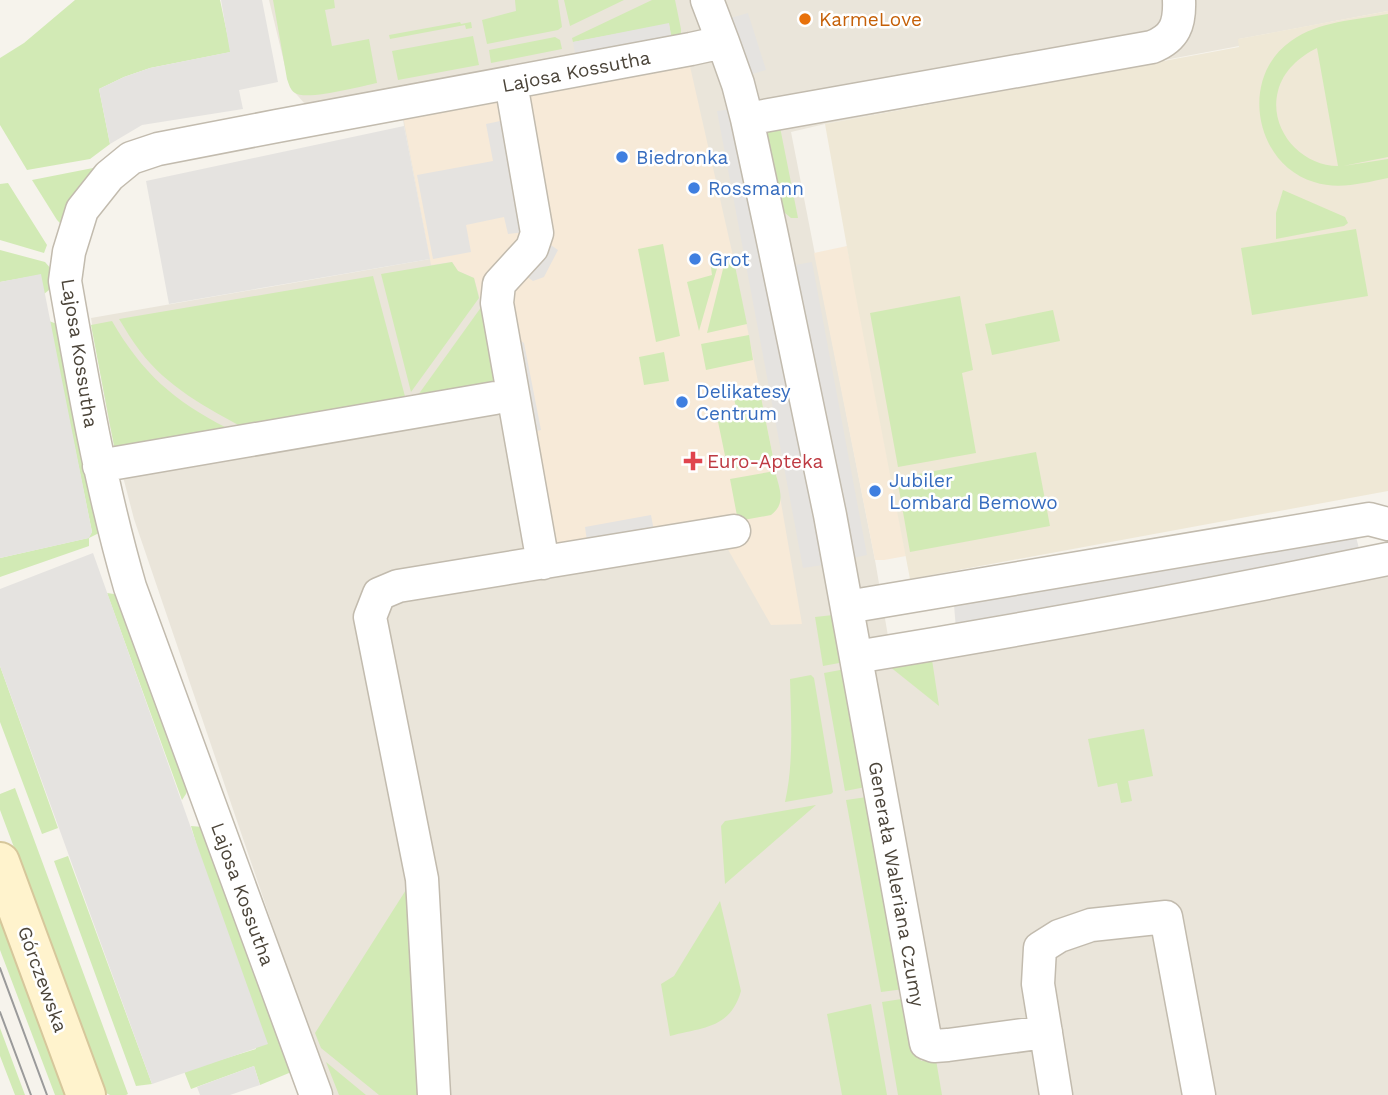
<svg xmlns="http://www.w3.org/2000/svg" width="1388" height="1095" font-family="'Work Sans',sans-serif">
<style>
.residential{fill:#eae5da}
.commercial{fill:#f7ead8}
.education{fill:#efe8d6}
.green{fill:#d2eab5;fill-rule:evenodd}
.parking{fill:#e5e3e0}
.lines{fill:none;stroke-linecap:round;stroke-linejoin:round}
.street-casing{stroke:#c2bbae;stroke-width:35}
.secondary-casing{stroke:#d6c79b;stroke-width:42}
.street{stroke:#fff;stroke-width:32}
.secondary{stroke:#fff3cd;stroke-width:38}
.tram{stroke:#9a9a9a;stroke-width:2}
.food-dot{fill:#e8710a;stroke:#fff;stroke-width:2.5}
.shop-dot{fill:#3f7fe0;stroke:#fff;stroke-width:2.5}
.health-dot{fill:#e0444e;stroke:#fff;stroke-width:2.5}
.labels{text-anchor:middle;stroke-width:5;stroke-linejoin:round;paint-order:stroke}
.food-label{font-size:19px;fill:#c56008;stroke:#fff;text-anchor:start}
.street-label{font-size:19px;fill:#4b4439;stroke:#fff}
.shop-label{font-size:19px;fill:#366cbe;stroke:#fff;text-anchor:start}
.health-label{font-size:19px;fill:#be3a42;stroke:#fff;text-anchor:start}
</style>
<rect width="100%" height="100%" fill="#f6f3ec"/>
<path class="residential" d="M269 0H1388V11L1239 39V46L825 124 791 132 875 560 889 642 1388 555V1095H334L296 994 134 519 109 423 91 318 430 259 404 126 399 88 324 105 305 104 290 87Z"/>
<path class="commercial" d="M689 62 733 256 774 462 802 624 771 625 726 546 530 573 482 306 474 278 458 271 452 262 431 265 403 116Z
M847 246 906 556 884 560H875L814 253Z"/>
<path class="education" d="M1388 11V491L910 579 855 292 825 124 1239 47 1238 39Z"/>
<path class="green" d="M75 0H220L231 52 150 68 124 77 99 89 110 144 90 159 27 170 0 125V58L24 43Z
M273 0H334L335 8 325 10 332 46 369 39 377 83C362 86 306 101 295 93 290 90 289 84 287 79Z
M515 0H558L562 27 558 30 487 44 482 20 516 11Z
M564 0H624L570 26Z
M652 0H675L681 29V39L672 41 669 24 573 42 572 38Z
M1388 14V157L1343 166 1388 159V178C1364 183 1338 190 1314 182 1254 164 1239 77 1291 41 1319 21 1355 20 1388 14ZM1317 48 1338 166C1301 166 1268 129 1278 91 1283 71 1299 57 1317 48Z
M460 22 461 24 471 22 472 28 466 29 465 25 390 39 389 35Z
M473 36 479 65 398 80 392 51Z
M555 37 560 40 562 49 491 63 489 50Z
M779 122 798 218H791L779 208 766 136 771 127Z
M105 163 64 227 57 220 32 180 93 168Z
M8 183 47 245 44 253 0 240V184Z
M1283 190 1345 217 1348 223 1344 226 1276 239V213Z
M1356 229 1368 296 1252 315 1241 248Z
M663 244 680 336 656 342 638 249Z
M0 250 45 262 52 270V282L49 290 44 294 40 275 0 282Z
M733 256 747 324 707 333 726 257Z
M714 259 718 265 699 331 687 282 712 275 710 260Z
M452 262 458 271 474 278 479 298 411 392 381 274Z
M373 276 407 404 246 429C208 409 166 386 140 351 132 341 126 330 119 319Z
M960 296 973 370 962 373 976 453 898 467 870 313Z
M482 306 497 385 413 402Z
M1053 310 1060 341 992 355 985 324Z
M49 321 57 324 61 334 85 473 101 532 89 538V546L0 577V558L88 538 92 532Z
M112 321C142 373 174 401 227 428L122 450 114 446 91 325Z
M749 335 753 360 706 370 701 344Z
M664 352 669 381 644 385 639 357Z
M759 387 774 462 728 470 716 412 736 408 733 393Z
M1036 452 1050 526 910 552 897 478Z
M775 471C779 488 787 503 771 515L738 521 730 479Z
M107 593 114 594 123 601 189 784 186 794 182 800Z
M833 615 850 661 823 666 815 617Z
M931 653 939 706 884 662Z
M0 666 58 828 42 834 0 722Z
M851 668 871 786 845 791 824 673Z
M811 675 814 678 833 792 831 794 785 802C794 762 791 720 790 679Z
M1144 729 1153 776 1128 781 1132 801 1121 803 1117 783 1098 787 1088 739Z
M15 788 128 1094 126 1095H110L106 1093 0 810V794Z
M874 796 904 989 881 992 846 800Z
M816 805 725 884 721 826 725 821Z
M191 826 203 827 293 1068 289 1073 260 1085 254 1066 191 1089 184 1071 256 1049Z
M68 856 152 1084 136 1086 54 861Z
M411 882 425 1095H379L321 1048 315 1033Z
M720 901 741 991C730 1029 703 1027 670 1036L661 984 674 976Z
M0 918 66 1095H55L0 950Z
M908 998 921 1061 934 1058 936 1060 942 1095H898L882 1002Z
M871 1004 887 1095H842L827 1014Z
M0 1028 25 1095H15L0 1056Z
M326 1062 366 1095H339Z"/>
<path class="parking" d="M221 0H262L278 82 239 90 243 109 142 125 110 144 99 89 124 77 150 68 230 52Z
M748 13 766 70 746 76 727 19Z
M669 23 672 41 576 59 573 42Z
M733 109 823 565 803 568 717 111Z
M505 120 525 232 508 234 504 217 466 225 471 252 433 259 417 175 493 161 486 124Z
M404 126 430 259 169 304 146 181Z
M545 241 558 250 544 277 533 281 523 274Z
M812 262 867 555 848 559 790 266Z
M41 274 92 532 89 538 0 558V282Z
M513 336 524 343 541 430 531 432Z
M651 515 655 536 588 548 585 527Z
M1355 533 1361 556 956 629 954 605Z
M93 553 268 1044 152 1084 0 666V589Z
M254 1066 260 1085 230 1095H200L197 1087Z"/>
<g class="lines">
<defs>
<path id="street" d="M707 0 723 42 738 84 747 119 771 231 830 515 926 1043 934 1046 948 1045 1046 1032
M511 83 537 233 532 248 499 284 497 303 543 563
M747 119 1152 47C1175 38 1180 24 1179 0
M99 466 495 398
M847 607 1369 519 1388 524
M856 657C1034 628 1211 595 1388 559
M316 1095 130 587C101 487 83 384 65 281L69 252 82 210 109 176 131 158 158 149 277 126 691 49 723 42
M434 1095 422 879 370 617 379 594 398 586 734 531
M1056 1095 1038 984 1040 948 1059 936 1091 925 1166 917 1199 1095"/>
<path id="secondary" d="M0 862 86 1095"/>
</defs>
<use href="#street" class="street-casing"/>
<use href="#secondary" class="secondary-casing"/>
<use href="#street" class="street"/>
<use href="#secondary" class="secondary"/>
<path class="tram" d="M0 968 47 1095
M0 1012 31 1095"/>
</g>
<circle class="food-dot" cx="805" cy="19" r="7"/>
<g class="shop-dot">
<circle cx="622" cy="157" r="7"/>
<circle cx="694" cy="188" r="7"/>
<circle cx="695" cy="259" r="7"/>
<circle cx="682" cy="402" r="7"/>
<circle cx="875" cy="491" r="7"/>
</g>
<path class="health-dot" d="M689.5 450.5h7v7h7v7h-7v7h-7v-7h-7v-7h7z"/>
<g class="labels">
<g class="food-label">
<text x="819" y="26">KarmeLove</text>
</g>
<g class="street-label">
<text transform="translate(576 71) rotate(-11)" y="7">Lajosa Kossutha</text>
<text transform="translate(80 353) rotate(81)" y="7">Lajosa Kossutha</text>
<text transform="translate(897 884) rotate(80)" y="7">Generała Waleriana Czumy</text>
<text transform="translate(243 894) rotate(70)" y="7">Lajosa Kossutha</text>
<text transform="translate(43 979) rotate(70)" y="7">Górczewska</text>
</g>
<g class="shop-label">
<text x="636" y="164">Biedronka</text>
<text x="708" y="195">Rossmann</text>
<text x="709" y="266">Grot</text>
<text x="696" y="398">Delikatesy<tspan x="696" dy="22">Centrum</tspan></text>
<text x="889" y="487">Jubiler<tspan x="889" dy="22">Lombard Bemowo</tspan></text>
</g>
<g class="health-label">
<text x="707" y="468">Euro-Apteka</text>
</g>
</g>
</svg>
